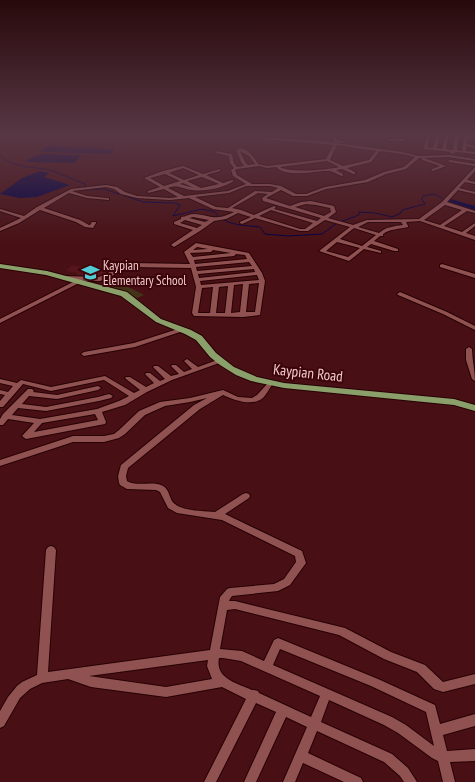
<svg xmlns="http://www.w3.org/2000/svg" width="475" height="782" font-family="'PT Sans Narrow',sans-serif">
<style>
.built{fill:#56151a}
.green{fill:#443417}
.water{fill:#004}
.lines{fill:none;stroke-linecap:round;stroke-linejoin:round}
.stream{stroke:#004;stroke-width:1}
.river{fill:#004;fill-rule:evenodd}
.minor-casing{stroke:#270004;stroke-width:2}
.major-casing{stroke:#270004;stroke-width:2}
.minor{fill:#905151;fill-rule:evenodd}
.major{fill:#8b9f6a;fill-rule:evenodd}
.labels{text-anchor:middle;stroke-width:4;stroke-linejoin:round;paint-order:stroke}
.far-poi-label{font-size:13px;fill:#f0cac9;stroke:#3c040b;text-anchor:start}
.street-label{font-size:15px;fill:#f0cac9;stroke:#3c040b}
</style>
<rect width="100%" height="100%" fill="#481014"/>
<path class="built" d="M72 265 82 267H100L111 270 100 277H76L77 273 66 271Z"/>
<path class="green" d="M113 284 128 287 144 295 137 298 125 292 105 287Z"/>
<path class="water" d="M47 146 114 149 112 154 40 152Z
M40 154 82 155 74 163 27 162V160Z
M40 171 49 173 44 177 70 185 37 197 20 198 0 194 22 178Z"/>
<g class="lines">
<path class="stream" d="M0 137 2 138 0 140
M0 155C11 169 37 166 53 171 64 175 74 180 85 184V190L104 189 143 202 174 203 180 205 173 216 202 209 215 212C225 226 244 225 260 227L265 234 288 236 322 234 337 223
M340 222 359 215V212L375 213 392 217 401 213 402 210 425 204 422 199 423 196 434 194 442 198"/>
<path class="river" d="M451 199 475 206V210L449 202V200Z"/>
<defs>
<path id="minor" d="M258 135H262L261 137 322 141 402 152 418 156 449 155 475 159V161L449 157 424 158 446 166 433 171 431 170 432 169 440 166 422 160V158H419L406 169 386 174 368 182 326 189 307 196H293L281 190 266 198 290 206 301 202 311 201 334 206 336 212 328 218 353 225 367 220 419 219 442 202 475 167V171L467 180 475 182V184L465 182 459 188 475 192V194L458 190 447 202 475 211V213L467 211 444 226 462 232 475 223V226L466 233 475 236V240L420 221 406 222 408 226V227C399 229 390 229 383 234V236H380L374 241 398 249V251H394L371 244 367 247 381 251V253L364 249 349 261 319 251 350 227 325 220 308 231H300L255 218 242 224 240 223V222L251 217 238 213 226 219 214 221 200 231 174 247 171 245 172 244 193 230 174 224V222L181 219V217C186 217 189 214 193 214 213 215 213 222 234 212L213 209 189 198 170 200 137 198 121 194 114 189 106 187 72 191 87 196 107 198H109V200L87 198 69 193 44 208 80 220 89 225H90L92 222H96V223L93 228 85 227 76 222 40 210 19 223 0 231V228L21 218 0 211V209L24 216 37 207 71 189 106 185 117 187 125 192 137 196 170 198 178 197 164 189 148 193V191L160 187 144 178 163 171 183 166 203 174 220 169V171L206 175 223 183 232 180 234 181C223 188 205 192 192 190 182 189 178 184 168 188L184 196 228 191 246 184 233 176 231 170 234 168 230 163 229 156 215 153V151L232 154 234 163 237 167 244 166 241 162 236 150C245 144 254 157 258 164L267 166 326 159 333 145 260 139 258 138ZM337 145 376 151 369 160 343 166 330 160ZM240 151 249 156 255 164 248 165 245 162ZM380 151 402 154 415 157 404 167 384 172 365 180 325 187 306 194H296L281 186 270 184H252L237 175 235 170 237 169 259 166 267 168 276 167C288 179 315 170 330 171 334 172 338 175 342 176H343V174L336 170 342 169 353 174H355V172L347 168 371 162ZM327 161 339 167C327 170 290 173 280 167ZM183 168 199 175 184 180 169 173ZM165 174 180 181 164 186 150 178ZM202 177 219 184 201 188 187 181ZM183 183 194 188 180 184ZM246 186H270L278 188 272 192 255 191 228 208 216 207 195 197 229 193ZM258 193 268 194 262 198 263 201 321 218 317 221 274 209 276 207 274 206 254 215 241 210 232 208ZM306 204 316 205 330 208 331 212 324 216 295 207ZM445 205 462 210 440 225 424 220ZM271 210 313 223 305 229H300L259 216ZM193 217 209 220 205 222 189 218ZM185 220 202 225 197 228 180 223ZM368 222H401L403 225C394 226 386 227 379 233L358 227ZM354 228 376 235 362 246 340 239ZM337 242 360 248 348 257 326 251Z
M332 135H336L337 140 345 142 343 143 334 142Z
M341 135H397L398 136 396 137Z
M417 135H421L418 138 416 137Z
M426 135H430L427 147 433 148 436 135H440L437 148 442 149 445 135H468L475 137V139L467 138V144L475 146V148L466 146V151L475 152V154L456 152 452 154 450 153 451 152 424 149ZM449 136 455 137 453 150 446 149ZM459 137 464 138 462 151 457 150Z
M390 139H404L406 140 404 141H389V139Z
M450 160 475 164V166L449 162 448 161Z
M196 243 249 253 262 273 265 281 260 315 243 317 194 316 192 313 196 287 191 268 132 267 100 281 64 280 61 278 64 276 99 277 123 266 132 263 190 264 184 252ZM197 247 208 249 193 250ZM213 250 231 253 193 257 190 253 211 252ZM236 254 245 255 247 259 195 264 194 260 234 256ZM249 262 252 266 197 271 196 267ZM254 269 255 272 199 278 198 274ZM257 275 259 280 201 285 200 281ZM259 283 255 312H246L249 284ZM243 284 240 312 231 313 234 285ZM228 286 225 313H216L219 287ZM213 287 210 313H198L202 288Z
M442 264 475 274V278L440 267V265Z
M77 280 80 282 79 283 0 323V319Z
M400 292 447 312 475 326V330L443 314 398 295 397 294Z
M181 328 184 330 183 331 135 347 84 356 81 354 84 352 134 343Z
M469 347 472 349C472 360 475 370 475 381L472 379 466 360V349Z
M187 359 198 367 220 359 223 361 222 362 172 380 147 392 125 405 102 412 106 422 105 424 26 439 22 436 34 423 8 419 3 425H0V419L3 414 28 389H32L34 391 33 392 57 395 98 386 101 388 98 390 57 399 29 396 22 404 46 407 98 397 109 394 113 396 111 398 99 401 46 411 18 408 12 415 40 419 97 409 119 401 129 396 104 380 51 391 23 384 3 407H0V401L5 395 0 394V390L8 392 13 386 0 383V379L17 383 21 380 51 387 105 376 134 393 140 390 126 379 125 378 126 377H130L146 387 154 383 145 374 146 373H150L160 381 165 379 153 367 154 366H158L171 376 179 374 171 366 172 365H176L184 372 192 369 184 361ZM95 414 98 420 34 432 42 423Z
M270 382 272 383 273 384 272 385C269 389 266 395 263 398 252 407 234 400 223 395L200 409 128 468 126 476 127 481C137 487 150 481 161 485 171 489 168 499 175 504 183 511 204 511 215 512L243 494 246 493 249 494 250 496 249 498 225 514 302 551 306 563 290 585 278 591 232 596 230 599 229 601H235L345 628 391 652 425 665 443 682 475 674V684L443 692 434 689 417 672 384 659 339 635 235 609 227 610 220 649 242 651 264 661 274 640 278 638 378 679 435 705 440 724 475 714V726L443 735 447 751 475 749V761L450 762 455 782H443L438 761 432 758 398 733 384 725 329 700 321 722 392 754 408 768 417 782H404L400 776 384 762 317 731 308 753 361 778 363 782H344L303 763 295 782H283L307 727 286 717 256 782H244L276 712 256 703 216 782H204L246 699 222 687 166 697 91 687 68 679 42 683 30 689 20 698 4 726 0 728V711L8 697 17 686 22 682 37 675 46 550 48 547 51 546 54 547 56 550 48 672 210 650 220 597 227 589 230 588 274 584 284 579 296 562 295 556 222 520 177 513 168 508 160 492 156 490 127 489 120 485 119 483 118 476 121 465 194 405 207 398 190 402 165 406 145 415 125 434 119 438 104 442H73L0 466V460L73 436H104L114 434 119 430 139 411 160 402 190 398 223 390 238 397 252 398 257 395 268 383ZM280 649 371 686 426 712 434 746 406 725 392 717 273 665ZM219 658H223L241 661 320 696 311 717 259 693 258 691 254 690H252C237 683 215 679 219 658ZM208 660 207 666 212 679 166 687 89 676Z"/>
<path id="major" d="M0 264 47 271 127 292 161 319 191 330 202 336 216 353 234 367 257 377 284 383 454 399 475 405V411L454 405 284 388 251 381 236 375 220 365 210 357 196 340 185 334 156 322 121 296 46 275 0 268Z"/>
</defs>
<use href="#minor" class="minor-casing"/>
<use href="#major" class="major-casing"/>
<use href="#minor" class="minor"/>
<use href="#major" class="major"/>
</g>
<linearGradient id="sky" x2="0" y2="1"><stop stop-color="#28090b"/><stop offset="0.55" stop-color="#583745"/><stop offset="1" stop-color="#583745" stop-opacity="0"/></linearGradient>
<rect width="475" height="245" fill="url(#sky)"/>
<defs>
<symbol id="school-bare" viewBox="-9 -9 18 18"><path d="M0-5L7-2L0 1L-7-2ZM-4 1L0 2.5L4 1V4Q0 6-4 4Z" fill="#51ccd3" stroke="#3c040b" stroke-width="2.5" paint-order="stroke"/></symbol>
</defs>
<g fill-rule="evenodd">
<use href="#school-bare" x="78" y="260" width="25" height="25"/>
</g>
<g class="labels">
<g class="far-poi-label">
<text x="103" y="270">Kaypian<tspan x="103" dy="15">Elementary School</tspan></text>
</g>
<g class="street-label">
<text transform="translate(308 373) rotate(6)" y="5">Kaypian Road</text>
</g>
</g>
</svg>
